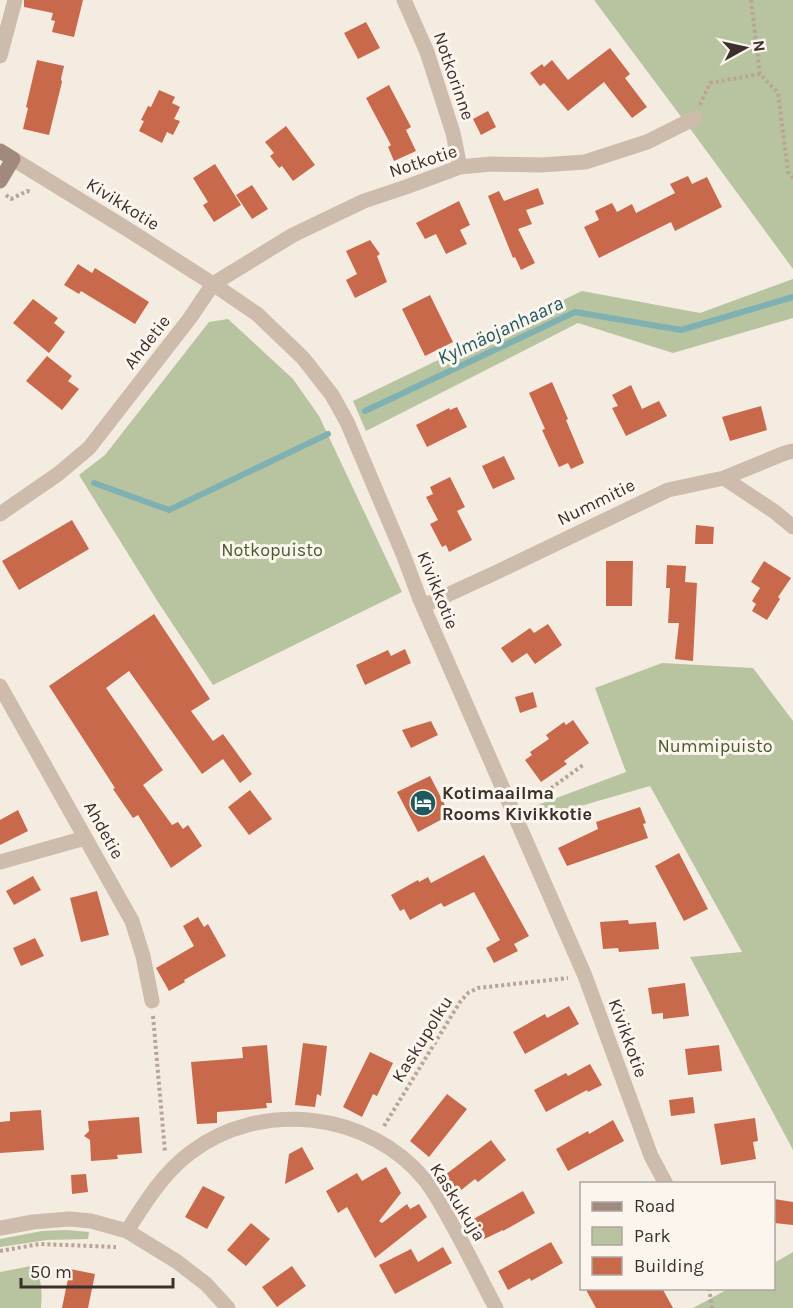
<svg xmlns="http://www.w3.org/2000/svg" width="793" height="1308" font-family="Karla,sans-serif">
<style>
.green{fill:#b8c4a0}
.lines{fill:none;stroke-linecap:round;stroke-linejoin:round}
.stream{stroke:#7fb0b2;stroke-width:6}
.building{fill:#c8694b}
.path{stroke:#b9a596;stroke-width:4;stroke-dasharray:3 3;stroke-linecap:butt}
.street{stroke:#cdbbac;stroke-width:15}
.secondary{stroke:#a18a7d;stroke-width:15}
.labels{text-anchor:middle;stroke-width:6;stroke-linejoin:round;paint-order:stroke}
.street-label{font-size:18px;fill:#3b302b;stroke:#fbf5ee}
.park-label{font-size:18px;fill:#4a5a2e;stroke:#fbf5ee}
.poi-label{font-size:18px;font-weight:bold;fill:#3b302b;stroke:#fbf5ee;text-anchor:start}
.water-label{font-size:20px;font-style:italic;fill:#1f5a5e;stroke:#fbf5ee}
</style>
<rect width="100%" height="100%" fill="#f4ebe1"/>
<path class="green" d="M594 0H793V269L694 134Z
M793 279V318L673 353 578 323 366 431 353 401 582 291 700 313Z
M228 319 293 379 319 416 402 592 213 685 158 602 79 475 105 455 209 322Z
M662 663 753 668 793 721V1150L690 957 742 952 650 786 532 820 527 809 626 772 595 688Z
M66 1230 89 1232 88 1239 47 1240 0 1247V1239L42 1231Z
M793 1252V1308H693L728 1289 774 1288V1263Z
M31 1266C43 1274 42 1295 41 1308H0V1272Z"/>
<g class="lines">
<path class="stream" d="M365 411 575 312 681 330 793 297
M94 483 169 510 328 434"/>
</g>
<path class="building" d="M24 0H83L74 37 52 32 55 21 51 20 53 13 24 7Z
M366 22 380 48 358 59 344 33Z
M610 48 630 74 625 78 647 107 632 118 604 82 568 111 544 83 540 86 530 73 542 64 544 67 552 60 568 80Z
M37 60 64 66 61 79 62 82 49 135 23 129 28 108 26 107Z
M389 85 411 127 406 130 416 151 394 161 388 147 391 145 366 98Z
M159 90 175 97 172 103 180 107 174 119 180 121 173 135 167 132 162 143 139 131 144 121 141 120 148 106 151 107Z
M488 111 496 127 481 135 473 119Z
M286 126 315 165 293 181 282 166 279 168 270 156 274 153 265 142Z
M215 164 241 205 214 222 203 205 208 202 193 178Z
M688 176 692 184 707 177 722 207 675 231 671 222 599 258 584 227 599 220 595 211 612 203 617 212 632 204 636 213 675 193 670 184Z
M252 185 268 209 252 219 236 195Z
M538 188 544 204 526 210 532 224 518 229 535 263 521 270 515 257 513 258 488 196 499 191 504 201Z
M459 201 470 225 460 230 467 244 446 254 436 234 425 239 416 223Z
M370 240 380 254 377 256 387 282 355 298 346 280 357 274 346 251Z
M78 264 92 273 95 268 149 302 135 324 81 291 79 294 64 285Z
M430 295 453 342 425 356 402 309Z
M33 299 58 318 54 323 65 332 49 353 13 323Z
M47 356 72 376 68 381 79 389 62 410 26 381Z
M552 382 568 419 566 420 584 463 571 469 568 463 559 467 542 430 545 429 529 393Z
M631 385 642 409 659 401 667 416 626 436 612 408 618 406 612 395Z
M761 406 767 430 730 441 722 417Z
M457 407 467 427 427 447 416 425 449 408 450 410Z
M504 456 515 479 493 489 482 466Z
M450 477 465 507 457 511 472 540 449 552 446 545 442 547 430 524 438 520 426 497 433 494 430 487Z
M72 520 89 549 19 590 2 561Z
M696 525 714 527 713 544H695Z
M606 561H633L632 606H606Z
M764 561 791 578 778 597 780 599 767 620 752 611 756 604 752 601 760 588 751 582Z
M667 565 686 566 685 582 697 583 693 661 675 659 679 623H668L670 588H666Z
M154 614 210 699 191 711 213 741 223 734 252 774 240 783 223 759 202 774 129 671 106 688 163 770 143 785 172 825 178 822 183 829 188 825 202 846 171 868 138 815 133 818 113 789 115 788 49 686Z
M548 624 562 645 535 664 527 653 512 663 501 648 530 628 534 633Z
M405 649 411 663 365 685 356 665 388 650 391 656Z
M533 692 537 707 520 713 515 697Z
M573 720 589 743 564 761 567 764 541 782 525 760 532 755 530 752 549 739 546 735 564 722 566 725Z
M431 721 438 735 411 748 402 730Z
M430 776 450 815 418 832 397 792Z
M250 790 272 819 249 835 228 807Z
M640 807 646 823 643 824 648 838 567 866 558 848 598 829 596 822Z
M18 810 28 831 0 845V820Z
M679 853 708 909 684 921 655 866Z
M484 855 529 936 514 944 518 951 494 963 486 948 500 940 474 892 444 907 441 903 410 920 404 909 400 911 391 895 418 880 419 882 428 877 431 883Z
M33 876 41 890 14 905 6 891Z
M97 891 109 935 81 942 70 898Z
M198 917 204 927 208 924 226 956 184 980 185 982 169 991 156 968 194 946 183 926Z
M628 920 629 924 656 922 659 949 619 952 618 948 603 949 600 922Z
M35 938 44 956 21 966 13 948Z
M685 983 689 1016 663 1019V1013L652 1014 648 988Z
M569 1006 579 1024 525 1054 513 1032 545 1014 547 1018Z
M303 1043 327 1046 321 1096 317 1094 315 1107 295 1105Z
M267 1045 272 1103H266L267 1108 217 1112V1123L197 1124 191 1062 243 1058 242 1047Z
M719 1045 722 1071 688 1075 685 1049Z
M370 1052 393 1063 377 1096 373 1094 362 1117 343 1107Z
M590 1064 602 1085 588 1092 587 1090 546 1112 534 1090 566 1073 568 1076Z
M447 1094 467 1109 429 1157 410 1141Z
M693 1097 695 1113 671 1116 669 1100Z
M41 1110 44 1150 0 1153V1122L10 1121V1112Z
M139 1117 142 1153 117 1155 118 1159 91 1161 90 1140 84 1136 89 1131 88 1121Z
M755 1118 758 1141 753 1142 756 1159 721 1165 714 1124Z
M613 1120 624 1141 568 1171 556 1149 588 1131 589 1134Z
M491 1140 506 1160 478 1182 475 1179 455 1195 441 1178Z
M302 1147 314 1169 285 1184 289 1154Z
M386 1167 401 1193 379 1221 382 1223 407 1204 410 1209 419 1204 427 1217 375 1258 347 1207 338 1213 326 1191 357 1173 362 1181Z
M86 1174 88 1192 72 1194 71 1175Z
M203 1186 225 1197 207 1229 185 1217Z
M523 1191 535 1213 503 1231V1230L480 1241 470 1221Z
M774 1199 793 1202V1225L774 1223Z
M251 1223 270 1239 246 1266 227 1250Z
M551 1242 563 1263 531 1281 530 1278 508 1290 498 1271Z
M443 1247 452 1263 395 1294 379 1265 411 1249 418 1262Z
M292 1266 306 1286 277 1307 262 1287Z
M70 1269 95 1274 88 1308H62Z
M585 1288H662L673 1308H596Z"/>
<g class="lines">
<path class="path" d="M751 0 760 74
M700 105 710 83 760 74 778 93 788 172 793 178
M6 195 11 199 27 191 31 192
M523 799 551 788 583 765
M153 1016 165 1152
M384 1126 460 1002 468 993 478 988 568 978
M0 1251 40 1244 116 1247
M709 1288 712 1308"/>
<path class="street" d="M404 0 427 52 453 133 460 167
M0 56 15 0
M13 159 127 229 213 284 257 314 303 358 332 395 347 422 403 554 419 597 585 976 651 1156 666 1184
M724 478 775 512 793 527
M0 514 58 474 89 448 190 318 213 284 293 235 364 201 406 187 460 167 491 164 541 165 585 162 647 142 695 118
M423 606 495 573 668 490 724 478 785 453 793 451
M0 686 132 921 143 956 152 1001
M0 862 85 838
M0 1228 33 1222 69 1219 91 1221 127 1231 176 1261 206 1284 228 1308
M127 1231C145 1203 163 1173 190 1153 260 1099 369 1111 425 1180 438 1197 448 1217 458 1235 471 1259 483 1284 496 1308"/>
<path class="secondary" d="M0 151 13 159 0 181"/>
</g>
<defs>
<symbol id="hotel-disc" viewBox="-11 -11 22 22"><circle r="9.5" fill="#1f5a5e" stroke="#fbf5ee"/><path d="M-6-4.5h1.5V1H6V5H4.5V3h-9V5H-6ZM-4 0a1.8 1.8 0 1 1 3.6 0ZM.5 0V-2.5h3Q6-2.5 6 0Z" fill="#fff"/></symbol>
</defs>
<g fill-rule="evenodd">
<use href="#hotel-disc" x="408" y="788" width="30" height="30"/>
</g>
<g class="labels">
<g class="street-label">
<text transform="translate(454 76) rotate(71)" y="6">Notkorinne</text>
<text transform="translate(423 161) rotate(-18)" y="6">Notkotie</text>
<text transform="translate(123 204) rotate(32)" y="6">Kivikkotie</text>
<text transform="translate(147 342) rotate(-52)" y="6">Ahdetie</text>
<text transform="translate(596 502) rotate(-26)" y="6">Nummitie</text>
<text transform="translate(438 590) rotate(68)" y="6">Kivikkotie</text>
<text transform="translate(104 830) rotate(61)" y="6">Ahdetie</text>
<text transform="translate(628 1038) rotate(70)" y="6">Kivikkotie</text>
<text transform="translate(422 1039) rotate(-58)" y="6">Kaskupolku</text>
<text transform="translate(458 1202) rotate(58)" y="6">Kaskukuja</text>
</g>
<g class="park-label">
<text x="272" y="556">Notkopuisto</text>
<text x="715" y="752">Nummipuisto</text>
</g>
<g class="poi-label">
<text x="442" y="799">Kotimaailma<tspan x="442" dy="21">Rooms Kivikkotie</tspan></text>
</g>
<g class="water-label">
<text transform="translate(500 330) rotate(-25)" y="7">Kylmäojanhaara</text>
</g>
</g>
<rect x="580" y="1182" width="195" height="108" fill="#fbf5ee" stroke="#aea6a0" stroke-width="1.5"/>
<rect x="592" y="1202" width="30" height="9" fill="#a18a7d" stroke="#aea6a0" stroke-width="1.5"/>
<text x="634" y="1212" font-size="18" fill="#3b302b">Road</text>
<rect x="592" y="1227" width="30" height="18" fill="#b8c4a0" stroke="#aea6a0" stroke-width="1.5"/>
<text x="634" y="1242" font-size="18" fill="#3b302b">Park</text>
<rect x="592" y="1257" width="30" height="18" fill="#c8694b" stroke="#aea6a0" stroke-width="1.5"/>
<text x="634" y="1272" font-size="18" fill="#3b302b">Building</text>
<g transform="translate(745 48) rotate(82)" stroke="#fbf5ee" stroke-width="4.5" paint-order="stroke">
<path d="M0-4.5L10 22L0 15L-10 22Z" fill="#3b302b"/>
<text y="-9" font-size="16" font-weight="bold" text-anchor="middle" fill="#3b302b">N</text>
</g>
<path d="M21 1278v9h152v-9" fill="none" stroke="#3b302b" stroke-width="3"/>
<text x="30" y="1278" font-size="18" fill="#3b302b" stroke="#fbf5ee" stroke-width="4.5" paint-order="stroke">50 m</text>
</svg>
